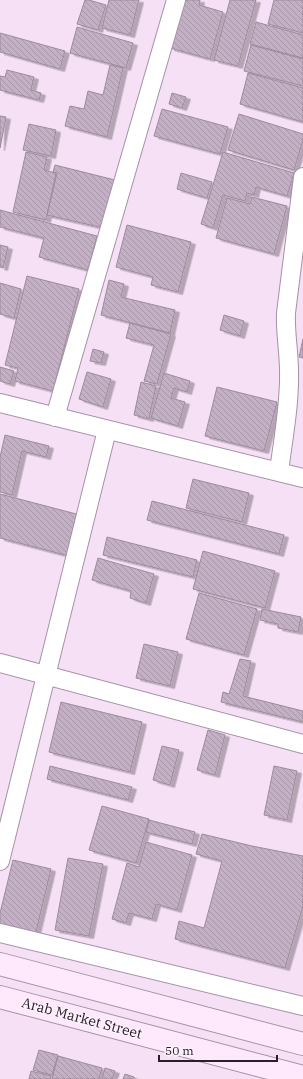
<svg xmlns="http://www.w3.org/2000/svg" width="303" height="1079" font-family="'IBM Plex Serif',serif">
<style>
.building{fill:url(#building-back-hatch);stroke:#9e8a9d;filter:url(#shadow)}
.lines{fill:none;stroke-linecap:round;stroke-linejoin:round}
.minor-casing{stroke:#a692a6;stroke-width:20}
.secondary-casing{stroke:#a692a6;stroke-width:24}
.minor{stroke:#fff;stroke-width:18}
.secondary{stroke:#fde8fc;stroke-width:22}
.labels{text-anchor:middle;stroke-width:3;stroke-linejoin:round;paint-order:stroke}
.street-label{font-size:14px;fill:#282028;stroke:#fef1fd}
</style>
<defs>
<pattern id="building-back-hatch" width="6" height="6" patternUnits="userSpaceOnUse"><rect width="6" height="6" fill="#c4b0c4"/><path d="M-1 5l2 2M0 0l6 6M5-1l2 2" fill="none" stroke="#a897a8"/></pattern>
<filter id="shadow"><feDropShadow dx="4.5" dy="2.5" stdDeviation="0" flood-color="#0004"/></filter>
</defs>
<rect width="100%" height="100%" fill="#f6e0f5"/>
<path class="building" d="M85 0H89L106 5 98 30 77 24Z
M109 0H139L130 35 102 28Z
M183 0H200L199 5 223 12 210 59 170 48Z
M230 0H256L238 66 214 60Z
M274 0H303V33L268 24Z
M256 22 303 35V58L250 44Z
M77 27 133 43 126 68 70 53Z
M0 33 65 51 60 69 0 52Z
M251 45 303 59V86L244 71Z
M110 65 123 68 107 137 65 126 70 106 84 109 88 91 103 95Z
M7 70 34 77 31 90 41 93 39 100 0 90V76L5 77Z
M248 73 303 88V122L240 104Z
M172 93 186 97 182 108 169 104Z
M162 109 228 127 220 154 154 136Z
M239 114 303 134V140L294 170 228 150Z
M0 116 6 117 0 148Z
M29 124 56 130 51 156 23 150Z
M26 152 47 157 44 170 56 173 46 220 13 212Z
M223 152 294 173 287 196 256 187 254 195 247 193 245 201 223 195 213 228 201 224Z
M55 165 115 180 104 228 47 215 57 173 53 172Z
M181 173 212 182 207 198 177 189Z
M252 197 287 206 274 254 216 238 227 198 250 204Z
M0 210 97 236 88 270 39 257 44 238 0 227Z
M127 225 191 242 178 292 151 285 153 277 116 267Z
M0 245 8 247 3 268 0 267Z
M27 276 79 289 53 391 15 381 18 368 5 365Z
M109 280 124 284 121 297 175 310 170 333 101 315Z
M0 283 21 289 14 318 0 314Z
M224 315 244 321 240 336 220 330Z
M130 323 171 334 157 384 144 381 154 345 126 338Z
M303 339V358L299 357Z
M93 349 104 352 101 363 90 361Z
M0 367 14 371 10 384 0 381Z
M87 372 111 379 103 407 79 399Z
M164 373 190 381 187 392 174 388 171 398 185 402 178 426 151 418Z
M141 382 156 386 149 419 134 415Z
M217 387 277 402 264 451 205 436Z
M5 435 49 446 46 457 22 451 12 495 0 492V457Z
M193 479 249 493 242 522 186 508Z
M0 494 84 516 73 557 0 538Z
M152 501 284 535 279 554 147 520Z
M107 537 197 560 193 577 103 555Z
M203 551 275 571 265 608 193 589Z
M98 558 154 574 146 603 130 598 131 591 92 580Z
M199 593 257 609 244 655 186 639Z
M262 609 301 617 298 632 278 628V624L260 620Z
M144 644 178 652 170 686 136 678Z
M240 659 251 661 243 696 303 711V722L221 702 223 692 229 694Z
M61 702 142 722 130 772 49 752Z
M208 730 225 735 215 775 197 770Z
M162 746 179 750 170 785 153 780Z
M50 766 132 787 128 800 47 779Z
M274 766 297 771 287 820 264 815Z
M102 806 149 819 136 863 89 850Z
M149 820 195 832 192 844 146 832Z
M202 834 252 846 303 856V906L285 968 175 939 179 921 204 928 222 861 196 854Z
M146 842 192 855 177 910 156 904 152 919 129 913 126 923 112 919 127 863 139 867Z
M68 858 103 864 89 936 55 930Z
M13 860 51 869 35 936 0 927V913Z
M39 1050 58 1055 52 1075 33 1070Z
M58 1056 102 1068 99 1079H52Z
M105 1068 115 1071 112 1079H102Z
M31 1071 51 1076 50 1079H29Z
M125 1074 134 1077V1079H123Z"/>
<g class="lines">
<defs>
<path id="minor" d="M0 403 303 478
M55 417 176 0
M279 472C283 439 290 404 289 371 289 351 285 332 286 313L303 177
M0 663 303 744
M0 861 107 430
M0 933 303 1006"/>
<path id="secondary" d="M0 964 303 1044
M0 997 303 1077"/>
</defs>
<use href="#minor" class="minor-casing"/>
<use href="#secondary" class="secondary-casing"/>
<use href="#minor" class="minor"/>
<use href="#secondary" class="secondary"/>
</g>
<g class="labels">
<g class="street-label">
<text transform="translate(82 1018) rotate(15)" y="5">Arab Market Street</text>
</g>
</g>
<path d="M159 1055v6h118v-6" fill="none" stroke="#282028" stroke-width="2"/>
<text x="165" y="1055" font-size="12" fill="#282028" stroke="#fef1fd" stroke-width="3" paint-order="stroke">50 m</text>
</svg>
